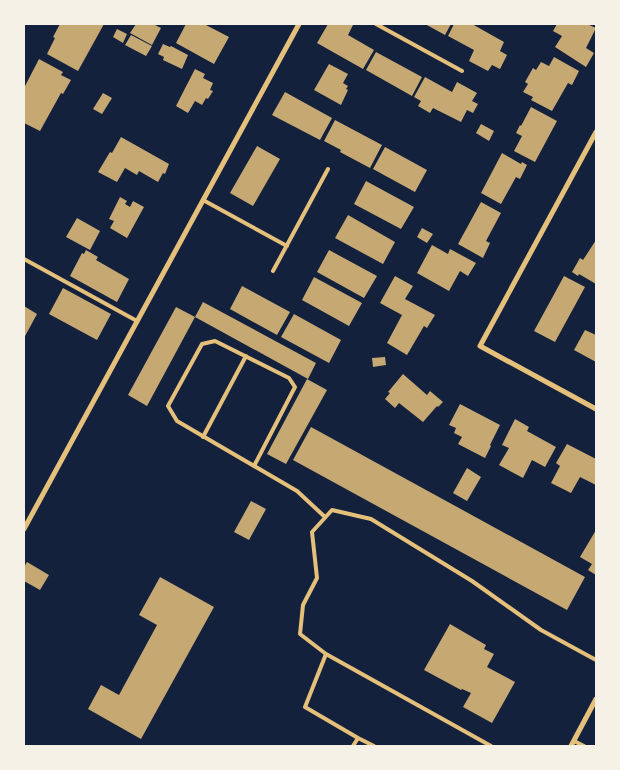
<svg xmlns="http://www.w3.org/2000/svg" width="620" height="770" font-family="'Open Sans',sans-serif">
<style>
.building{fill:#c6a872}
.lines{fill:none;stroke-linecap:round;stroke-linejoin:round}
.service{stroke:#e5c07b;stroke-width:4}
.minor{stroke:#e5c07b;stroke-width:5}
</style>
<rect width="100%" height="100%" fill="#14213d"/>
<path class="building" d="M60 24H104L78 71 47 54 55 38 53 37Z
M136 24H153L161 28 152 45 130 33Z
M186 24H204L229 37 214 64 176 43Z
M328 24 353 25 348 35 374 50 363 69 317 43Z
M425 24H451L445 35Z
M454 24H472L504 42 500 51 507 55 500 69 492 65 488 71 469 61 474 50 448 36Z
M557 24H587L596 28 586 48 594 53 586 67 555 47 562 36 553 31Z
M117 29 127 34 123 43 113 37Z
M131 35 152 46 146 56 125 45Z
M163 44 170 47 171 46 188 55 182 69 163 60 164 57 158 54Z
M376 52 422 77 412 96 366 70Z
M554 57 579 71 572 85 568 83 552 111 531 100 533 97 523 92 528 84 525 82 533 68 536 70 541 62 549 66Z
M39 59 63 72 61 75 71 80 63 94 61 93 40 131 24 123V88Z
M329 64 348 74 343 83 348 86 346 89 348 90 341 105 314 90Z
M195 69 205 74 203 78 213 83 210 90 213 91 208 99 206 98 202 105 195 101 188 113 176 106Z
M425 77 452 92 457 82 477 93 472 101 478 104 473 113 467 110 461 122 433 108 430 113 418 106 421 101 414 97Z
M285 92 332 118 320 140 272 115Z
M103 93 112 98 102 114 93 109Z
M531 107 557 121 535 162 514 151 522 136 516 133 520 125 521 126Z
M335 120 382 145 370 168 340 152 341 150 324 141Z
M481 124 494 131 489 141 476 133Z
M121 137 169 164 165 174 163 173 158 182 139 171 137 175 125 168 117 182 98 172 110 152 112 153Z
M257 146 280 159 253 206 230 193Z
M385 147 427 170 415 192 373 169Z
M502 153 521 164 522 162 527 165 520 179 516 177 501 204 481 193Z
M366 181 414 207 401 229 354 204Z
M120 197 127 201 125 204 130 207 133 201 144 207 127 238 110 228 114 221 109 219Z
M481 202 501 213 486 241 490 243 483 258 458 244Z
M348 215 395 242 383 264 335 238Z
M77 218 100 231 90 250 66 237Z
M422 228 433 234 427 243 417 237Z
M596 240V284L579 274 578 276 572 272 580 258 583 260Z
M432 245 448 254 450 249 476 263 468 276 460 271 449 291 417 273Z
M86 250 98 257 96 260 129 279 117 302 70 276 82 253 84 254Z
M329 250 377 276 364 298 317 272Z
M395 276 413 286 405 299 435 315 427 328 424 326 407 355 387 343 402 315 380 303Z
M564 276 585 287 555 342 534 331Z
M314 277 362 303 349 326 302 300Z
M242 286 290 312 277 335 230 309Z
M63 288 111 314 97 340 49 314Z
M203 302 316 363 308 379 195 317Z
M24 306 37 314 24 338Z
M176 307 195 317 147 406 128 395Z
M294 314 341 340 329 363 281 337Z
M585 330 596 335V362L574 350Z
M385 357 386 365 373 367 372 358Z
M403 374 427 395 430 391 443 402 438 407 437 406 423 422 399 403 395 408 385 399 390 393 388 392Z
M307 379 327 390 286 464 267 454Z
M460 404 500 425 490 445 491 446 485 458 458 444 462 437 454 433 456 428 449 425Z
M515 419 529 427 527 431 556 447 545 467 532 460 523 478 499 465 509 448 502 445Z
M311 427 585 577 567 610 293 460Z
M567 444 596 459V485L580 477 571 493 551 483 560 466 556 463Z
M467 468 481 477 467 501 453 493Z
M251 501 266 509 249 540 234 532Z
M596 530V575L588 570 592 564 580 557Z
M27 562 49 575 40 590 24 581V567Z
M160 577 214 607 141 739 88 709 101 685 119 695 157 625 139 615Z
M450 624 486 645 484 649 494 654 487 667 515 682 492 723 463 707 471 693 462 689 461 690 424 670Z"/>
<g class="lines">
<path class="service" d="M376 24 462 71
M203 200 287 246
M24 259 137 321
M273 271 328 169
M203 437 246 356
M254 466 295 387 289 378 215 341 202 344 168 406 177 421 297 491 325 517
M326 654 305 707 358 738
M574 741 584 746
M353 746 358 738 374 746
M491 746 326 654 300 634 303 605 317 578 312 532 332 510 371 519 472 581 541 630 596 660"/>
<path class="minor" d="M596 132 480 346 596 409
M24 529 299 24
M571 746 596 699"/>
</g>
<rect width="620" height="770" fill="none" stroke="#f6f1e7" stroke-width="50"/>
</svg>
